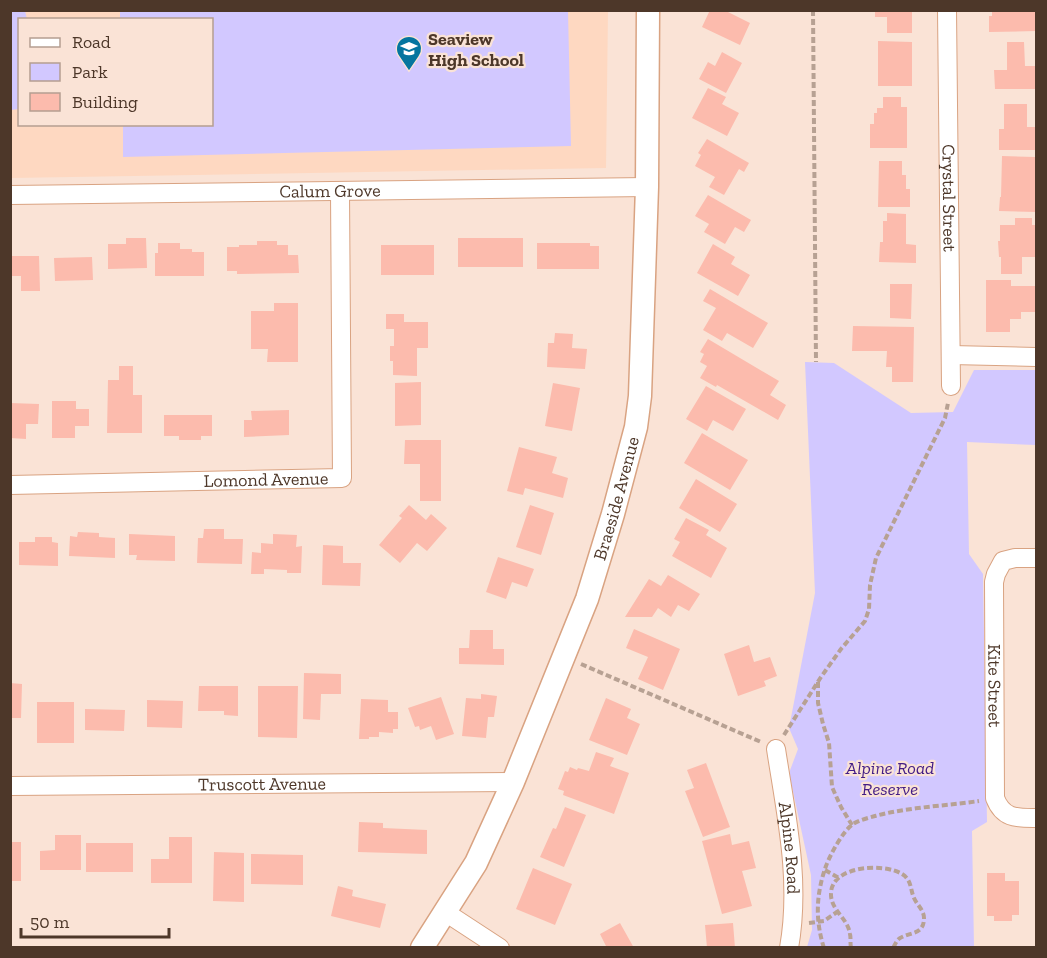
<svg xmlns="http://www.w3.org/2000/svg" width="1047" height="958" font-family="'Zilla Slab',serif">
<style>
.built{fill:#fed8c1;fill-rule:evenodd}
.green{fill:#d2c8ff}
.building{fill:#fcbbad}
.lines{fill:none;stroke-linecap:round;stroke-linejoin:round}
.minor-casing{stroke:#d9a382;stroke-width:20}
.tertiary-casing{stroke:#d9a382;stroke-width:25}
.path{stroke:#b7a193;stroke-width:4;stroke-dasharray:6 3;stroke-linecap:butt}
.minor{stroke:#fff;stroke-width:18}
.tertiary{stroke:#fff;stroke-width:22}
.labels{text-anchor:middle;stroke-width:4.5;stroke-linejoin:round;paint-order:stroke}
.poi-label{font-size:18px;font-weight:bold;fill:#4d3729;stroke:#fae3d6;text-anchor:start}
.street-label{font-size:18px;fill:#4d3729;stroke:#fae3d6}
.park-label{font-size:18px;font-style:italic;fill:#431c85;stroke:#fae3d6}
</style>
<rect width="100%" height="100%" fill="#fae3d6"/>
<path class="built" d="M10 11H608L606 168 11 178ZM20 20H212V124H20Z"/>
<path class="green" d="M11 10 25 11 27 19 20 20 19 109 11 110Z
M120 11H568L571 146 123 157V125L212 124V20L120 19Z
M805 362 834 363 911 413 953 412 974 370H1036V445L967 442 969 554 983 574 987 822 972 831 974 947H807L812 930 811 875 789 773 798 749 789 728 815 593Z"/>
<path class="building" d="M710 10H724L750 23 740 45 702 27Z
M875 10H912V33H887V17H875Z
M992 10H1036V31L989 32V16H992Z
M878 41 912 42V86H878Z
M1007 42H1024L1025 66H1036V89H995L994 70H1007Z
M722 52 742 63 726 93 699 79 708 62 715 66Z
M708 88 726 97 722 104 739 113 727 136 692 118Z
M883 97H901V107H907V148H870V124H874V113H877V108H883Z
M1004 104H1027V127H1036V150H999V129H1004Z
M707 139 749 163 744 172 739 169 724 195 709 187 715 177 695 166 701 155 698 153Z
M1002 156 1035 157 1036 212 999 211 1000 197H1001Z
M879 161H902V175H906V189H910V207H878Z
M708 195 751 220 744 232 735 227 725 244 704 232 709 224 695 216Z
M887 213 906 214V244L916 245V263L879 262 880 242H883V221H887Z
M1015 218H1032V225H1036V257H1022V274H1001V257H999L998 241H1000V225H1015Z
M126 238H146L147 268 108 269V244H126Z
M458 238H523V267H458Z
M257 241H277V245H288V255H298L299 273 237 274V271H227V247H239V245H257Z
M158 243H180V249H192V252H204V276H155V253H158Z
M537 243H590V246H599V269H537Z
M713 244 735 257 731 264 750 275 738 296 697 273Z
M381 245H434V275H381Z
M10 256H39L40 291H21V276H10Z
M92 257 93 280 55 281 54 258Z
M986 280H1011V286H1036V312H1021V319H1010V332H986Z
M890 284H912L911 319 890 318Z
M710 289 768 323 753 348 727 333 722 341 703 330 716 308 703 301Z
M274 303H298V362H267L268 349H251V311H274Z
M386 314H404V322H428V348H417V376L393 375V361H390V346H394V329H386Z
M853 326 914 327 913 382H892V367H886L887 351H852Z
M555 333 573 334 572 348 587 349 585 369 547 367 548 343H554Z
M708 339 779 381 770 395 786 405 778 420 717 385 716 387 700 378 707 366 700 362 704 354 700 352Z
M119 366H133V395H142V433H107L108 380H119Z
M421 382V425L395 426V383Z
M553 383 580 388 572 431 545 426Z
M706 386 746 409 733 431 713 420 707 431 686 419Z
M52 401H76V409H89V426H75V438H52Z
M10 403 39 404 38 424H26V439L10 438Z
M289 410V435L244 437V420H252L251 411Z
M164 415H212V436H201V440H179V436H164Z
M702 433 748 460 730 490 684 463Z
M405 440H441V501H420V464H404Z
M519 447 557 457 552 473 568 478 563 498 525 488 523 495 507 491Z
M696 479 737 504 720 532 679 508Z
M409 505 426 520 431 514 447 528 427 551 417 543 400 563 379 545 402 518 399 516Z
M530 505 554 513 541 555 516 547Z
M686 518 709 530 706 535 727 548 711 578 672 556 680 542 674 539Z
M204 529H224V539H243L242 564 197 563 198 538H203Z
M78 532 99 533V537L115 538V558L69 556 70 536 77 537Z
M129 534 175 536V561L136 560 137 555H129Z
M273 534 297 535 296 547 302 546 301 573H287V570L264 569V574H251L252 552 261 553V543L273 544Z
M35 537H52V542L58 543V566L19 565V542H35Z
M323 545 343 546V563H361L360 586 322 585Z
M498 557 534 569 527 587 512 582 506 599 486 592Z
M668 575 700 594 689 611 678 605 671 617 658 608 652 617H625L649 579 661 586Z
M634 629 680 649 663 690 638 679 648 657 626 648Z
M470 630H493V649H504V665L459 664V648H469Z
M749 645 754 662 770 657 777 676 764 681 766 686 738 696 724 654Z
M304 673 341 674V694H321L320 720 303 719Z
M10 683 22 684 21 718H10Z
M199 686H238V716L224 715V711H198Z
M258 686H298L297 738 258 737Z
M481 694 497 696 494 717H488L486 738 462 736 466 698 481 699Z
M441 697 454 734 436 740 431 726 420 730 419 726 415 727 408 708Z
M606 698 631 709 627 718 640 724 627 755 589 740Z
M361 699 388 700V712H398V729H393V733L379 732V737H369V739H359Z
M147 700 183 701 182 728 147 727Z
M37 702H74V743H37Z
M85 709 125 710 124 731 85 730Z
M596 752 614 758 610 766 629 773 614 814 563 795 564 791 558 789 565 771 568 772 570 767 577 770 578 768 589 771Z
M706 763 730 827 703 837 685 791 694 788 687 770Z
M565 807 586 815 564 867 540 857 553 828 556 829Z
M359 822 383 823V828L427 830V854L358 852Z
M730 834 732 845 749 841 756 868 742 871 752 906 722 914 702 841Z
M55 835H81V870H40V851L55 850Z
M169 837H192V883H151V859H169Z
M10 842H21V881H10Z
M86 843H133V872H86Z
M214 852 244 853V902L213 901Z
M251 854 303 855V885L251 884Z
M533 868 572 884 555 925 516 909Z
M987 873H1005V881H1019V915H1012V921H994V916H987Z
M338 886 353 890 352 896 386 904 380 928 331 916Z
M620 923 634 948H607L600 934Z
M733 923 735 948H707L705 925Z"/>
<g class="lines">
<defs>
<g id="minor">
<path id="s1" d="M947 10 951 386"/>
<path id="s2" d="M10 195 647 187"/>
<path d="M951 355 1036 357"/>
<path id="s3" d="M10 485 342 478 340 192"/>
<path id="s4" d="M1036 558H1015L1003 561 996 574 994 582 995 798C1003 819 1017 818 1036 818"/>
<path id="s5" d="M776 749C786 814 801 881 789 948"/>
<path id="s6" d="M10 786 513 782"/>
<path d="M445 912 500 948"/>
</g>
<g id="tertiary">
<path id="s7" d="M422 948 476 863 513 782 587 599 613 514 636 427 640 396 647 187 648 10"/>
</g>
</defs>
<use href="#minor" class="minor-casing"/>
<use href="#tertiary" class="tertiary-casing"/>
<path class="path" d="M813 10 816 362
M581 664 761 742
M818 682V703L823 724 829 743 832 787 841 807 852 825
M784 735 821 677 841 649 865 621 869 609 870 585 876 558 945 418 948 403
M825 870 839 878
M809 923 824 921 837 912
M824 948C815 920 816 894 826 866 830 855 843 831 853 824 859 820 868 818 875 816 909 807 945 806 979 801
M851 948C850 943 851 938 850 934 848 918 830 910 831 893 832 865 885 863 902 874 912 880 910 889 914 898 917 905 924 910 924 918 924 934 912 932 902 937 897 939 896 943 893 948"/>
<use href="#minor" class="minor"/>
<use href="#tertiary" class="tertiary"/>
</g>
<defs>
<symbol id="school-pin" viewBox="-11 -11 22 30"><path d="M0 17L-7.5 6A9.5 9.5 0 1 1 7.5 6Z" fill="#05759f" stroke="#fae3d6"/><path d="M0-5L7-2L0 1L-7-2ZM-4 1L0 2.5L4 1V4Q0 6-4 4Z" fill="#fff"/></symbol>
</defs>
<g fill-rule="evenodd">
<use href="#school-pin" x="394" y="34" width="30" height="40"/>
</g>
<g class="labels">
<g class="poi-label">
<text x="428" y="45">Seaview<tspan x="428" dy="21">High School</tspan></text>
</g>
<g class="street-label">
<text dy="6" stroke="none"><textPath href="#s2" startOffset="320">Calum Grove</textPath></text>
<text dy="6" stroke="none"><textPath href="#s1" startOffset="188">Crystal Street</textPath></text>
<text dy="6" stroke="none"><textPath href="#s3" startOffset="256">Lomond Avenue</textPath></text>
<text dy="6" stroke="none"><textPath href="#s7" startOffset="492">Braeside Avenue</textPath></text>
<text dy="6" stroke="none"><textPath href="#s4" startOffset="160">Kite Street</textPath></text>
<text dy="6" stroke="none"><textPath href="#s6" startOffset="252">Truscott Avenue</textPath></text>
<text dy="6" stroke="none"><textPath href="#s5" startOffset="100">Alpine Road</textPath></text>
</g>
<g class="park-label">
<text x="890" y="774">Alpine Road<tspan x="890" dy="21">Reserve</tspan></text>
</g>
</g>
<rect width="1047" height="958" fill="none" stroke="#4d3729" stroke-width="24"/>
<rect x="18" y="18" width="195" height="108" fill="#fae3d6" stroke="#b59e91" stroke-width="1.5"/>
<rect x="30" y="38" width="30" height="9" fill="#ffffff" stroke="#b59e91" stroke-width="1.5"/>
<text x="72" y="48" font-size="18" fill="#4d3729">Road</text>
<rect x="30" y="63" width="30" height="18" fill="#d2c8ff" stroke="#b59e91" stroke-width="1.5"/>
<text x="72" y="78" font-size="18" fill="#4d3729">Park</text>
<rect x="30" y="93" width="30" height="18" fill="#fcbbad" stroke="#b59e91" stroke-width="1.5"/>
<text x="72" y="108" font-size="18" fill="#4d3729">Building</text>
<path d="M21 928v9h148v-9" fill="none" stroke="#4d3729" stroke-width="3"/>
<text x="30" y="928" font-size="18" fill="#4d3729" stroke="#fae3d6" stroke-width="4.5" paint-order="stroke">50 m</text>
</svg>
